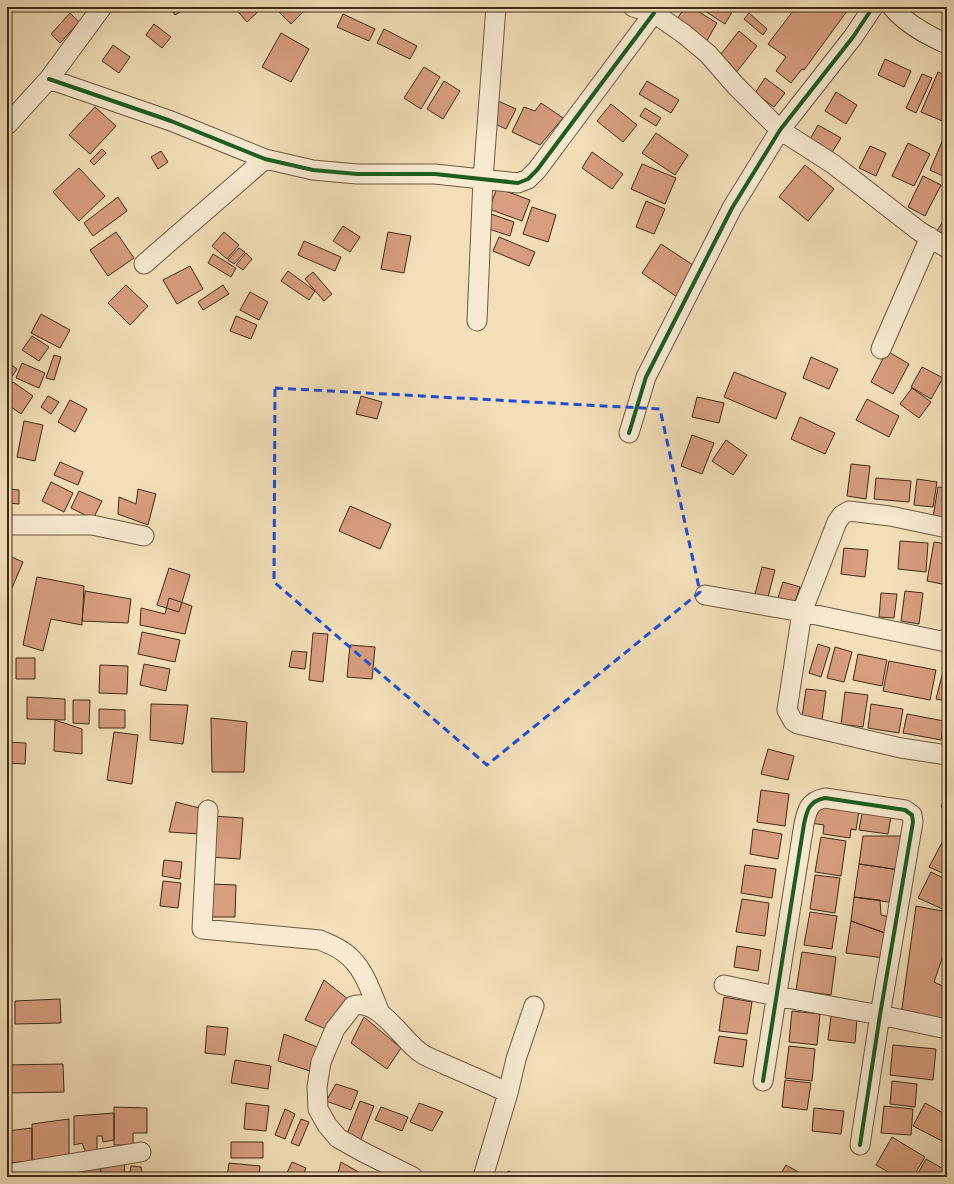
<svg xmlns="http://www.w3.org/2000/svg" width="954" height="1184" font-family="'Old Standard TT',serif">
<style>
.building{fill:#d79e7f;stroke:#402b19}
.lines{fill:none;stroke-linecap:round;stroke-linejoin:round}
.street-casing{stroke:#6c5841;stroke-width:21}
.street{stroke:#f7ead1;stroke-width:19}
.cycleway-casing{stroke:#f7ead1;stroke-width:6}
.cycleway{stroke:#1b5e20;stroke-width:4}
.marked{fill:none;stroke:#1d4ed8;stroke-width:3;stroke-dasharray:8 5;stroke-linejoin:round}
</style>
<rect width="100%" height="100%" fill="#f2dfb8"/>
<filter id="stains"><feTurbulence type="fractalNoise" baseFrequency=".005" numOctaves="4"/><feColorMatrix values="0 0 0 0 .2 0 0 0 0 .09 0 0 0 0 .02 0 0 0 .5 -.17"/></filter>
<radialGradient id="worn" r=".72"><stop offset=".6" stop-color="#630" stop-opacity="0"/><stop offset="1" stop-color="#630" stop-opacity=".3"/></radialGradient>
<path class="building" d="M170 7H188L175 15Z
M234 7H263L247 22Z
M274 7H308L291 24Z
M685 7H691L717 23 705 44 674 24Z
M703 7H735L725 24 702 9Z
M796 7H850L804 70 802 69 791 83 776 71 786 57 768 44Z
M70 13 79 22 60 43 51 34Z
M749 13 767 29 763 35 744 19Z
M343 14 375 29 369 41 337 27Z
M154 24 171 37 162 48 146 35Z
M384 29 417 46 410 59 377 43Z
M739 31 757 46 735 74 717 59Z
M281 33 309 49 291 82 262 67Z
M113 45 130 57 119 73 102 61Z
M885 59 911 71 904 87 878 75Z
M424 67 440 77 421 109 404 98Z
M938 72 947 76V123L921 112Z
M922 74 932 78 916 113 906 108Z
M765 78 785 93 774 107 755 93Z
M444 81 460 91 443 119 427 109Z
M647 81 679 100 671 113 639 94Z
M836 92 857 105 846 124 825 111Z
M498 101 516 109 506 129 491 122Z
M541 103 563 118 540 145 512 132 524 107 535 111Z
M611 104 637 125 623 142 597 121Z
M95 107 116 126 90 154 69 135Z
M645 108 661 118 656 126 640 116Z
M818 125 841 138 831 154 809 141Z
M656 133 688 155 675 175 642 153Z
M944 137 947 139V178L930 170Z
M908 143 930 154 914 186 892 176Z
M870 146 886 153 876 176 859 168Z
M102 149 106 153 94 165 90 161Z
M161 151 168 162 158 169 151 157Z
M592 152 623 174 612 189 582 168Z
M642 164 676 178 665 204 631 189Z
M805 165 834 189 808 221 779 197Z
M79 168 105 196 79 221 53 192Z
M923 176 941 185 925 216 908 207Z
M497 188 530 200 522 221 489 209Z
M118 197 127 211 93 236 84 223Z
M646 201 665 209 654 234 636 227Z
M532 207 556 215 548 242 523 234Z
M491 214 514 222 510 236 486 228Z
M947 215V241L935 234Z
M343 226 360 237 350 252 333 241Z
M116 232 134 258 108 276 90 250Z
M224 232 239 245 227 259 212 246Z
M388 232 411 236 404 273 381 269Z
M499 237 535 252 529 266 493 251Z
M304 241 341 257 335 271 298 255Z
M661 244 696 267 677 297 642 273Z
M239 248 245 252 234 264 228 260Z
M246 253 252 259 243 270 236 265Z
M213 254 236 268 231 277 208 263Z
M190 266 203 289 177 304 163 280Z
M288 271 315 291 309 300 281 281Z
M313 272 332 294 324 301 305 279Z
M126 285 148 306 130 325 108 303Z
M223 285 229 294 203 310 198 302Z
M250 292 268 302 259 320 240 310Z
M41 314 70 330 60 348 31 333Z
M236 316 257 325 251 339 230 331Z
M32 336 49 347 39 361 22 350Z
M887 351 909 364 893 394 871 382Z
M54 355 61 357 54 380 46 378Z
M811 357 838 369 829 389 803 378Z
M7 362 17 369 7 384Z
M22 363 45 373 39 388 16 378Z
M922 367 943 378 931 399 911 387Z
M734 372 786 393 776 419 724 397Z
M13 382 33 396 21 414 7 404V391Z
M912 388 931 402 919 418 900 404Z
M48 396 59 402 51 414 41 407Z
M361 396 382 402 377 419 356 414Z
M697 397 724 403 719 423 692 417Z
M867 399 899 416 889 437 856 420Z
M70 400 87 409 75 432 58 422Z
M800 417 835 433 825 454 791 439Z
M24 421 43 425 35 461 17 457Z
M692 435 714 443 702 474 681 466Z
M726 440 747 455 733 475 712 461Z
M60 462 83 472 78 485 54 475Z
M851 464 870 466 866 499 847 496Z
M876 478 911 481 909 502 874 499Z
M917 479 937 482 933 507 914 505Z
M51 482 73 493 64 512 42 501Z
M938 487 947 488V519L933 517Z
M8 489 19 490V504L8 503Z
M138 489 156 494 148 525 118 514 119 497 136 504Z
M79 491 102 501 93 519 71 508Z
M350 506 391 524 380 549 339 531Z
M900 541 928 543 926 572 898 569Z
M934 542 947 544V585L927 581Z
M844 548 868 550 865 577 841 574Z
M7 555 23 562 12 588 7 586Z
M762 567 775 570 767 601 754 598Z
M169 568 190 575 179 612 157 605Z
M37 577 84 586 82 625 51 619 43 651 23 645Z
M783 582 800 587 793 607 777 601Z
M85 591 131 599 128 623 82 621Z
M905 591 923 593 919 624 901 621Z
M881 593 897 594 894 618 879 617Z
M169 598 192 606 185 634 140 625 141 608 165 614Z
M142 632 180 640 175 662 138 654Z
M313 633 328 634 323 682 309 680Z
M818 644 830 648 821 677 809 673Z
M350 645 375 647 372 679 347 677Z
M835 647 852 652 844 682 827 678Z
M292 651 307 652 305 669 289 667Z
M858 654 887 660 882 686 853 680Z
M16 658H35V679H16Z
M946 660H947V701L936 699Z
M889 661 936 670 930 700 883 691Z
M144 664 170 669 166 691 140 685Z
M100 665 128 666 127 694 99 693Z
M806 689 826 691 822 720 802 717Z
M845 692 868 695 863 727 841 724Z
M27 697 65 699V720L27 719Z
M73 700H90L89 724 73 723Z
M151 704 188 705 183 744 150 740Z
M871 704 903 709 899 733 868 728Z
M99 709 125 710V728H99Z
M907 714 944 721 941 740 903 733Z
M211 718 247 722 244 772H212Z
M55 720 82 729V754L54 751Z
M944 726H947V742H944Z
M114 732 138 735 132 784 107 780Z
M7 742 26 743 25 764 7 763Z
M768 749 794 756 788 780 761 774Z
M761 790 789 794 785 826 757 822Z
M945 795 947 796V809L941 807Z
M176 802 203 809 200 834 169 832Z
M814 804 859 811 856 830 851 829 850 838 823 834 824 825 811 823Z
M7 808H11L8 835H7Z
M862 813 891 817 888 834 859 830Z
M212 816 243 818 240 859 210 857Z
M753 829 782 834 778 859 750 854Z
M946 835 947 836V875L929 867Z
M863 836H905L900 870 859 864Z
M821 837 846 841 841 876 815 872Z
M7 848 11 849 9 872H7Z
M164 860 182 862 180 879 162 876Z
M859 864 900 870 895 903 854 897Z
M745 865 776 869 772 898 741 893Z
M931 872 947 880V911L918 898Z
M815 875 840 878 835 913 810 909Z
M163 881 181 883 178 908 160 906Z
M212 884 236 885 235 917H211Z
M854 897 880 900 881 915 890 917 888 934 851 921Z
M742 899 769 903 765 936 736 932Z
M916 906 947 912V944L934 982 947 988V1025L901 1015Z
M810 912 837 916 832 949 804 945Z
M851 921 888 934 884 958 846 953Z
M737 946 761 950 758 971 734 967Z
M802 952 836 957 831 995 796 990Z
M324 980 349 1000 328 1030 305 1020Z
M724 997 752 1002 747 1034 719 1031Z
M60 999 61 1023 15 1024V1001Z
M792 1011 820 1014 817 1045 789 1042Z
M831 1016 857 1019 855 1043 828 1040Z
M364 1017 401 1048 387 1069 351 1043Z
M207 1026 228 1028 225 1055 205 1053Z
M284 1034 335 1054 326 1076 278 1061Z
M719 1036 747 1040 743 1067 714 1063Z
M893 1045 936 1049 933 1080 890 1075Z
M789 1046 815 1049 812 1081 785 1078Z
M235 1060 271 1066 268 1089 231 1083Z
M63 1064 64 1092 7 1093V1065Z
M785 1080 811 1083 807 1110 782 1107Z
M892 1081 917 1084 915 1107 890 1104Z
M336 1084 358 1091 351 1110 326 1101Z
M360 1101 374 1106 359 1144 345 1139Z
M246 1103 269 1106 266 1131 244 1129Z
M419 1103 443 1112 432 1131 410 1122Z
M925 1103 947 1115V1136L944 1142 913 1126Z
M884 1106 913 1109 911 1135 881 1133Z
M114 1107 147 1108V1133H133V1145H114Z
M381 1107 408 1117 402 1131 375 1120Z
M814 1108 844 1111 841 1134 812 1131Z
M285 1109 295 1114 285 1139 275 1135Z
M114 1113V1140L103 1142 102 1136H97V1151L86 1153 82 1143 74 1145V1116Z
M69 1119V1159L32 1166V1124Z
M301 1119 309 1122 299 1146 291 1143Z
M32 1128V1161L7 1163V1131Z
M892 1137 925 1157 913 1177H897L876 1165Z
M231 1142H263V1158H231Z
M926 1159 947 1171V1177H916Z
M292 1162 306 1168 303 1177H285Z
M341 1162 367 1177H337Z
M125 1163 124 1172H130L131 1166 141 1167 143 1177H102L100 1165Z
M229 1163 260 1166 259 1177H227Z
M100 1165 101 1177H71V1169Z
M786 1165 807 1177H779Z
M508 1171 524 1177H506Z"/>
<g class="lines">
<defs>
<path id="street" d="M633 7 654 13 684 34 708 54 736 86 780 130 833 164 919 231 947 248
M892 7C906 24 927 35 947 44
M49 79 171 121 265 159 313 170 357 174H435L518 183 528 179 537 170 654 13
M7 125 49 79 102 7
M144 264 265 159
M477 321 483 179 496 7
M881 349 930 237
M629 433 646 377 732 208 780 130 853 37 873 7
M7 525H92L144 536
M947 528 890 516 849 511 842 515 837 522 802 612 787 710 793 721 798 724 901 748 947 755
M705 595 802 612 946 642 947 638
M208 810 202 929 320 940C329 944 338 947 345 953 364 967 371 992 380 1013
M724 985 776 996 880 1015 947 1029
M763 1081 804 824C807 810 809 801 825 798L905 810 912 815 913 822 880 1015 860 1145
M7 1174 141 1152
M413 1177 363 1152 338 1138 327 1125 318 1109 317 1087 321 1062 335 1029 353 1006C378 997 403 1041 421 1053 428 1058 438 1061 446 1065 467 1074 488 1083 508 1093
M483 1177 508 1093 516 1059 534 1006"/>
</defs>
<use href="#street" class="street-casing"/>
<use href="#street" class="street"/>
<defs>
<path id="cycleway" d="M49 79 171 121 265 159 313 170 357 174H435L518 183 528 179 537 170 654 13
M629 433 646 377 732 208 780 130 853 37 873 7
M763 1081 804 824C807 810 809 801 825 798L905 810 912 815 913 822 880 1015 860 1145"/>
</defs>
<use href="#cycleway" class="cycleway-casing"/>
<use href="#cycleway" class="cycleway"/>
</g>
<path class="marked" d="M275 388 660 409 700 592 487 765 274 582Z"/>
<rect width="954" height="1184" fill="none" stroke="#f2dfb8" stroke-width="24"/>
<rect x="8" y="8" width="938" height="1168" fill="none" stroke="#402b19" stroke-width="2"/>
<rect x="12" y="12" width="930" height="1160" fill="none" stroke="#402b19"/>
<rect width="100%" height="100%" filter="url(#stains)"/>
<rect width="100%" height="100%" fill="url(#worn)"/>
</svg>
